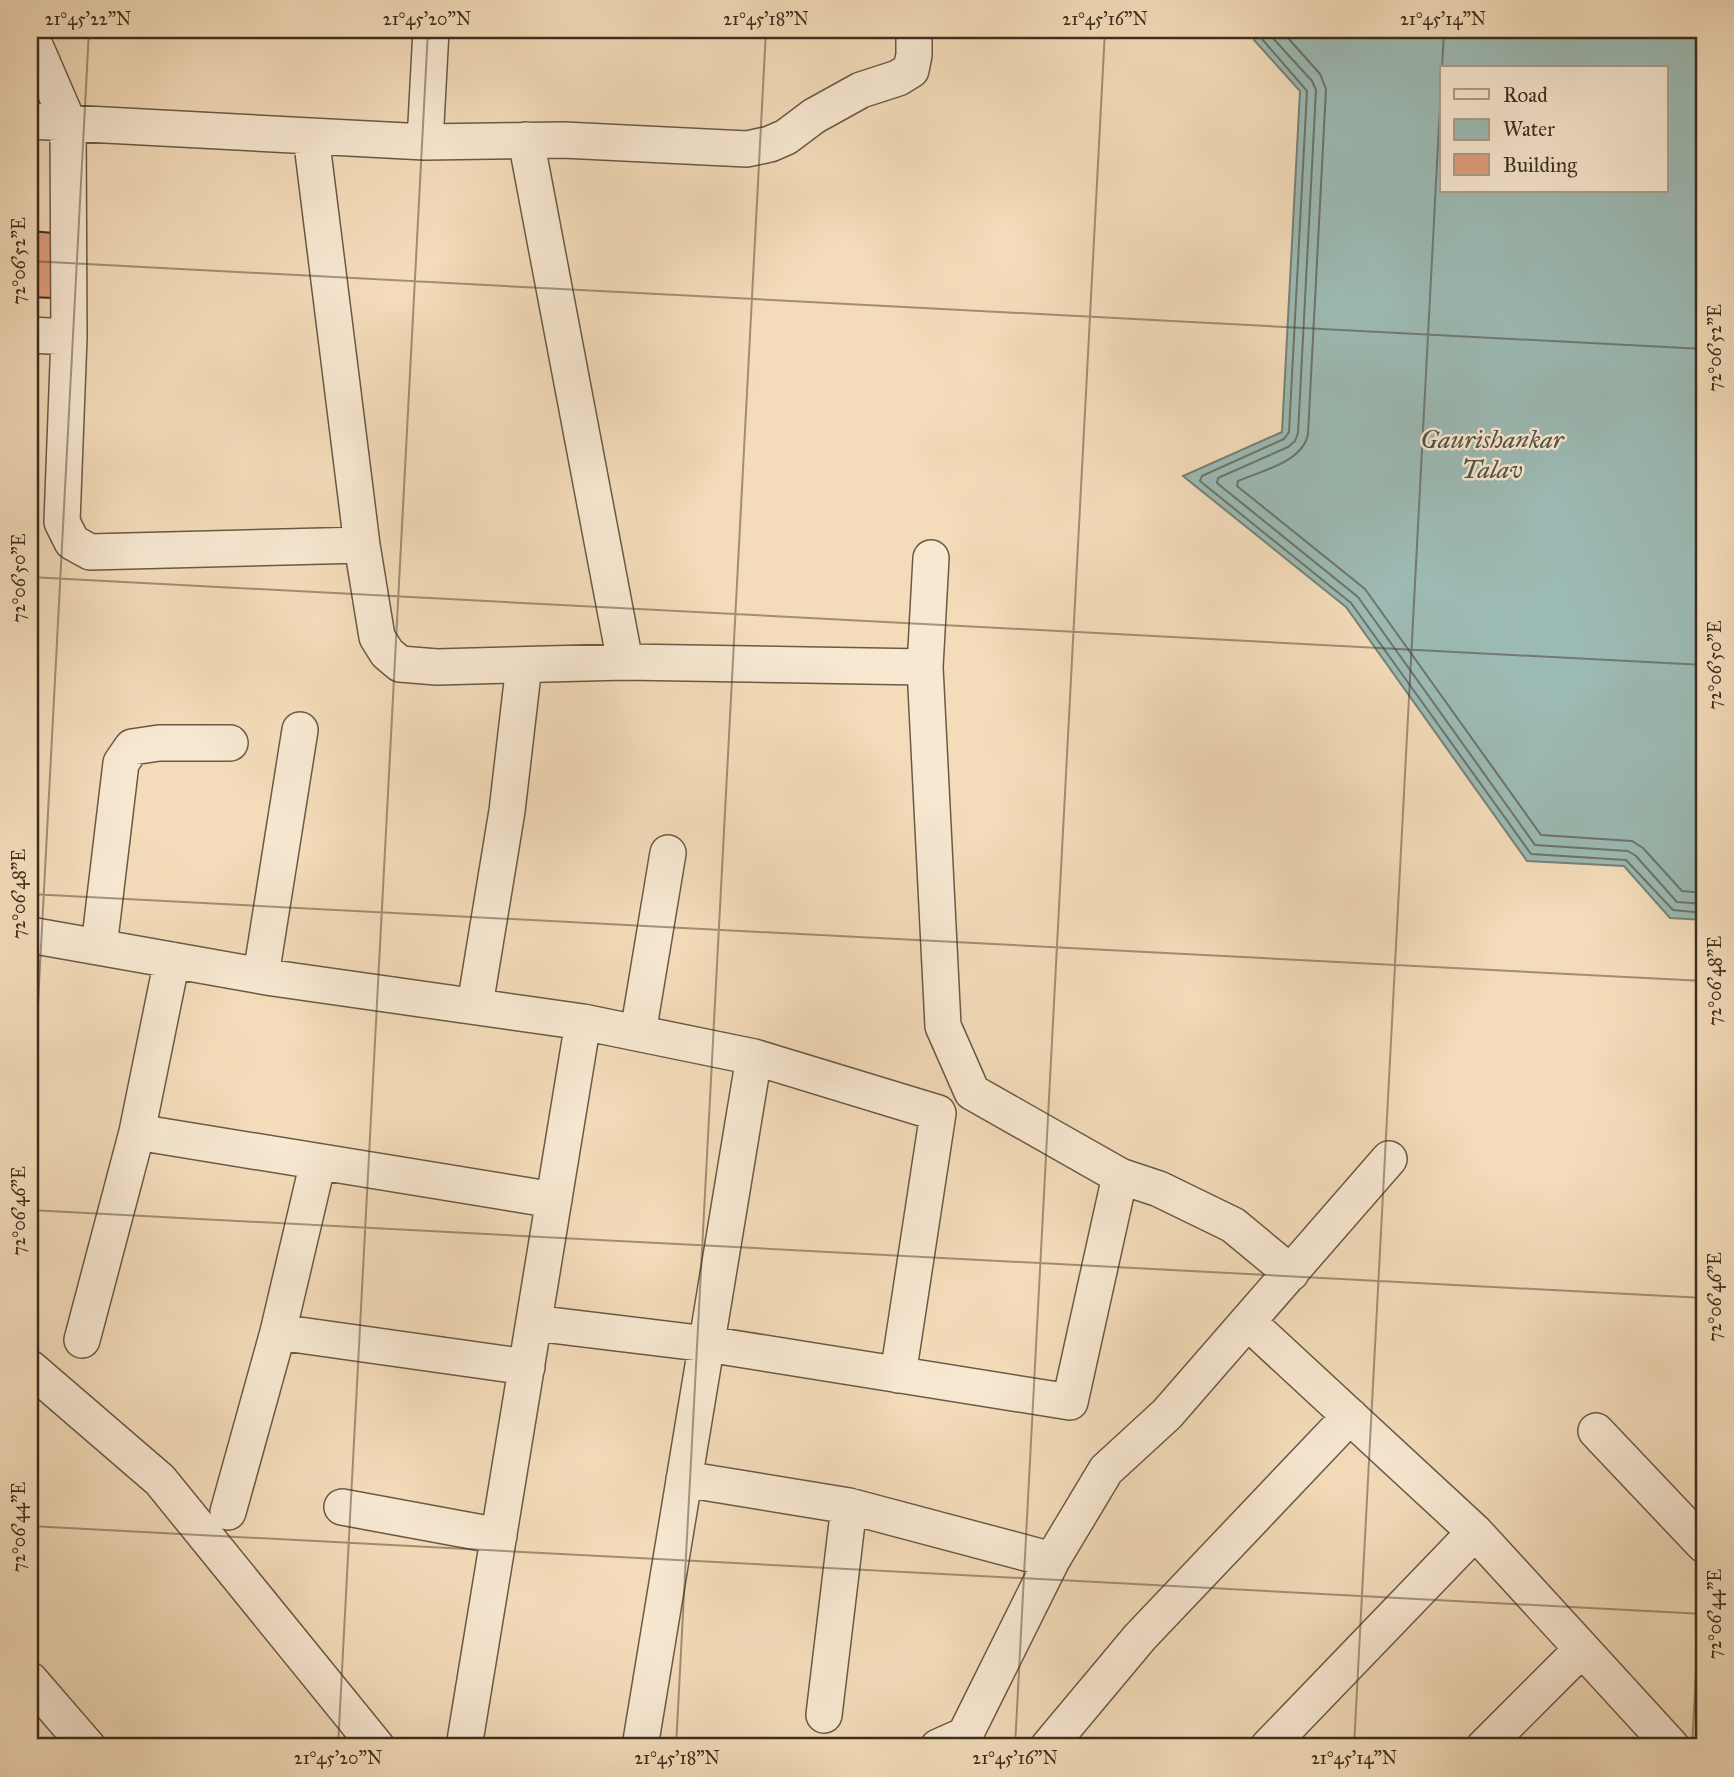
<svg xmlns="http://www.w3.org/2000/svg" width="1734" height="1777" font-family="'IM FELL Great Primer',serif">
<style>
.water{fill:#9cbab4;stroke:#758278;stroke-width:2;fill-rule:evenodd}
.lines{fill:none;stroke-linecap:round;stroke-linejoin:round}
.shore{stroke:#6c7469;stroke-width:2}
.building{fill:#e39e7e;stroke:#3b2f1e;stroke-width:2}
.minor-casing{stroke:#695a45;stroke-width:38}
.minor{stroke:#f8e8d2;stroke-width:35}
.ticks{fill:none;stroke:#3b2f1e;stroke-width:2;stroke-opacity:0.45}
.labels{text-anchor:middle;stroke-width:5;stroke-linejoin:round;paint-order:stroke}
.water-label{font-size:26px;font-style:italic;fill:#535244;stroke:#f8e8d2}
.neatline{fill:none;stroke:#3b2f1e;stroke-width:2.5}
.ticks-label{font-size:18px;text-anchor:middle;fill:#3b2f1e}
</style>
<rect width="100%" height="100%" fill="#f4dcba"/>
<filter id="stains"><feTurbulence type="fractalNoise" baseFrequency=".00286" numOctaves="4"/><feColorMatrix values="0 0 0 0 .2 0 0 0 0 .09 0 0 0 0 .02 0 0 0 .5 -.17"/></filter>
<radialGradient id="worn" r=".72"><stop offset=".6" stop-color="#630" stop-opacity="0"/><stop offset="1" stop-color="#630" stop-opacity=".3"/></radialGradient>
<path class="water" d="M1255 30H1704V920L1670 918 1624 866 1527 861 1346 607 1183 476 1282 432 1300 91 1254 40ZM1442 68H1666V191H1442Z"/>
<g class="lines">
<path class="shore" d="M1261 30 1262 39 1307 91 1289 432 1284 439 1202 476 1200 481 1351 603 1531 854 1626 860 1673 910 1704 913
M1270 30 1271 36 1312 81 1316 90 1298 433 1295 441 1288 447 1218 478 1217 483 1358 597 1535 845 1628 851 1636 856 1677 902 1704 904
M1281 30 1320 74 1326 89 1308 434C1303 462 1261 471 1238 481L1237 486 1365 589 1541 835 1632 841 1643 848 1682 891 1704 893"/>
</g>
<path class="building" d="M30 231 53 233V298L30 297Z"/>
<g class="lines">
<defs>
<path id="minor" d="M30 34 68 122 69 337 62 522 72 542 90 552 362 545
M30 121 425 142 431 30
M311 136 362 545 377 637 387 653 400 664 437 667 625 662 925 667
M526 140 625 662
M425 142 563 140 747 149 770 144 786 137 814 116 861 90 898 78 911 70 914 55V30
M30 335 69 337
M931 558 925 667 943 1026 972 1092 1120 1176 1159 1189 1233 1225 1291 1273
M30 935 273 978 583 1022 464 1747
M99 947 121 763 132 747 159 743H230
M261 975 300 730
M475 1005 507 811 524 665
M583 1022 754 1057 938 1113 898 1375
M638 1033 668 853
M137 1132 554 1200
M534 1323 707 1344 1070 1402 1120 1176
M1249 1323 1475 1532 1672 1747
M278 1332 527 1367
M82 1340 137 1132 172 960
M30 1368 160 1480 377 1747
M1596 1431 1704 1545
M684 1479 849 1506 1052 1560
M342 1507 499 1536
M228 1512 278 1332 318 1162
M30 1680 88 1747
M824 1715 849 1506
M640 1747 754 1057
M938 1747 965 1735 1052 1560 1106 1470 1167 1414 1389 1159
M1048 1747 1140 1637 1350 1416
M1268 1747 1475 1532
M1484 1747 1582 1649"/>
</defs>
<use href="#minor" class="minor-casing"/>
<use href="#minor" class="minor"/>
</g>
<path class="ticks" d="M1658 30 1704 32M30 261 1704 349M30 577 1704 665M30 894 1704 981M30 1157 89 30M30 1210 1704 1298M30 1526 1704 1614M338 1747 428 30M676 1747 766 30M1015 1747 1105 30M1354 1747 1444 30M1692 1747 1704 1521"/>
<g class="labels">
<g class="water-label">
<text x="1492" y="448">Gaurishankar<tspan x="1492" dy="30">Talav</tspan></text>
</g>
</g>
<rect width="1734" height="1777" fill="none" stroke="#f4dcba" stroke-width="77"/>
<rect x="1440" y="66" width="228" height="126" fill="#f8e8d2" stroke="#ac9e8a" stroke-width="2"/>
<rect x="1454" y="89" width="35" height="10" fill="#f8e8d2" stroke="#ac9e8a" stroke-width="2"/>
<text x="1503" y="102" font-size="21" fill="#3b2f1e">Road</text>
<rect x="1454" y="119" width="35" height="21" fill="#9cbab4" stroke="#ac9e8a" stroke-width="2"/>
<text x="1503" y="136" font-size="21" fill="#3b2f1e">Water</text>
<rect x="1454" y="154" width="35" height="21" fill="#e39e7e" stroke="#ac9e8a" stroke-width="2"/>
<text x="1503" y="172" font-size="21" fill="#3b2f1e">Building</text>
<rect x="38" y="38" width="1658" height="1700" class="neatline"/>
<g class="ticks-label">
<text x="88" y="25">21°45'22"N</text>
<text x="427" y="25">21°45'20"N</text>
<text x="766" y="25">21°45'18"N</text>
<text x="1105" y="25">21°45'16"N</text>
<text x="1443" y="25">21°45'14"N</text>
<text transform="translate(19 261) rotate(-90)" y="6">72°06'52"E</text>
<text transform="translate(1715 348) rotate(-90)" y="6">72°06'52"E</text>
<text transform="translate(19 578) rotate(-90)" y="6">72°06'50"E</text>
<text transform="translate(1715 665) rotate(-90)" y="6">72°06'50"E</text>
<text transform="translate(19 894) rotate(-90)" y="6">72°06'48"E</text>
<text transform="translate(1715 981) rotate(-90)" y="6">72°06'48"E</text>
<text transform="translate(19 1211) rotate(-90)" y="6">72°06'46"E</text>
<text transform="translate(1715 1297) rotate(-90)" y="6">72°06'46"E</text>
<text transform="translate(19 1527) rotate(-90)" y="6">72°06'44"E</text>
<text transform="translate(1715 1614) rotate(-90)" y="6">72°06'44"E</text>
<text x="338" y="1764">21°45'20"N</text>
<text x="677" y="1764">21°45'18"N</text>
<text x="1015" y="1764">21°45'16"N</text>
<text x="1354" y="1764">21°45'14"N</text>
</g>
<rect width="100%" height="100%" filter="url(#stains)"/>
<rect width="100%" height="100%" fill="url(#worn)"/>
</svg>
